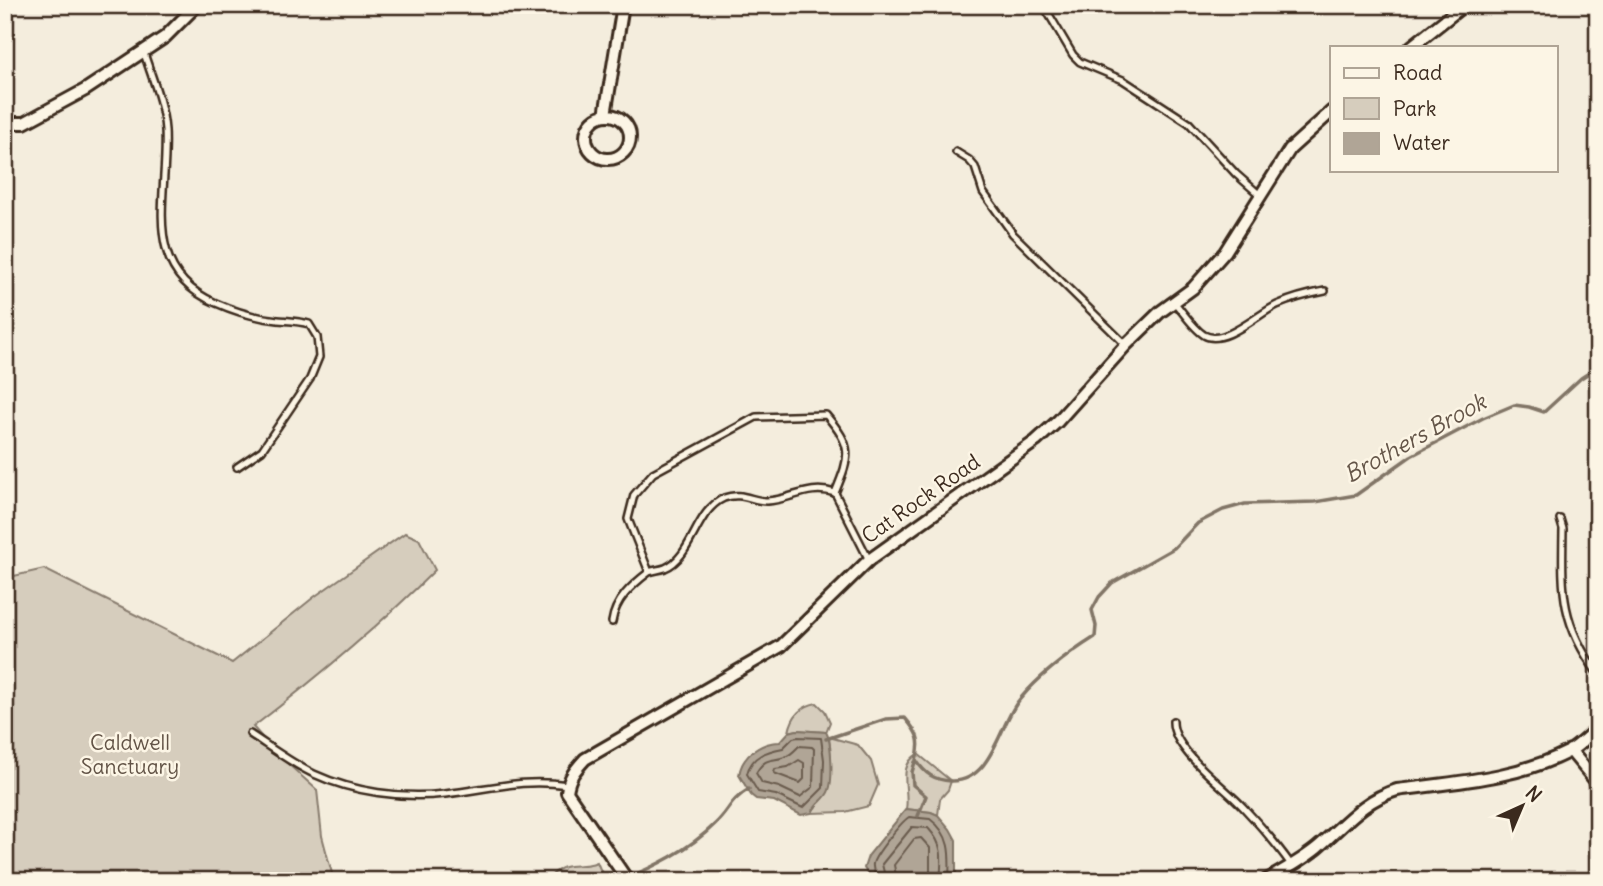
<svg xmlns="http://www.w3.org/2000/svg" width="1603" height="886" font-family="Delius,sans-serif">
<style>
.green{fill:#d6cdbd;stroke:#887c6e;stroke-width:2}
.water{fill:#b0a596;stroke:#817466;stroke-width:2}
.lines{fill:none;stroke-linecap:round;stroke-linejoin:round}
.shore{stroke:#6a5b4e;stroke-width:2}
.stream{stroke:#817466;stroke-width:3.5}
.service-casing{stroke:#3b2a1e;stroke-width:10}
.minor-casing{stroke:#3b2a1e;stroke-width:16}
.service{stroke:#fcf5e5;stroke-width:5}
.minor{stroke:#fcf5e5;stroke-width:10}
.labels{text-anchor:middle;stroke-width:5;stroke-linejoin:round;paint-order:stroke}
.street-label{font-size:21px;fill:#3b2a1e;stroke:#fcf5e5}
.park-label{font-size:21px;fill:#625346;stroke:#fcf5e5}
.water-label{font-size:23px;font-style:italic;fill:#645548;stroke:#fcf5e5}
</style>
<rect width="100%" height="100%" fill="#f4eddd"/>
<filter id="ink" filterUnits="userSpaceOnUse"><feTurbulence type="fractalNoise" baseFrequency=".0143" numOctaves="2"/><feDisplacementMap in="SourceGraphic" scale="14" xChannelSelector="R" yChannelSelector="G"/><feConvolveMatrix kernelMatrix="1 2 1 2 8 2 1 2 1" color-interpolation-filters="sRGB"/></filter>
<g filter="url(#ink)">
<path class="green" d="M405 533 419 539 435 570C378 627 317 678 253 727L277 754 317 790 322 836 334 881H5V578L44 569 232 663 314 597Z
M817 703 825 711 830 722 826 732 797 730 789 732C792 716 800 706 817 703Z
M829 737 858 745 871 761 878 785 869 806 845 812 812 813C815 805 822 802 825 795 834 778 831 756 829 737Z
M918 754 951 781 948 790 940 799 938 815 931 812 906 809C910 790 896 766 918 754Z
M597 862 605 881H550L553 879 551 876C568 859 577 870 597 862Z"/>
<path class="water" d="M797 730 826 732C832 742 833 780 829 790 826 800 815 803 812 813L801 815 774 801 756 799 751 795 739 775C742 755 761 742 780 742L789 732Z
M906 809 931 812 938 815 950 829 956 840V881H872L864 868 868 856Z"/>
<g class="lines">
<path class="shore" d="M798 737 821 738 824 760 823 788 803 808 776 795 758 792 747 774C751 755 768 751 783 748L793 738Z
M799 746 812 747 814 749 813 787 800 797 779 787 762 783 756 773C766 756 771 762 785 757 791 755 795 750 799 746Z
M799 760 804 763V779L800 783 774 773 775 769 788 767Z
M877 881C876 875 872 870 873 864 874 856 901 822 909 817L930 819C952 835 950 856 949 881
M886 881 882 864 912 827 928 828C944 845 942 858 940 881
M897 881 894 865 914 839 921 838 930 848V881"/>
<path class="stream" d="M826 739 886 719 905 718C918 733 922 741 916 760 925 774 934 780 951 781 993 782 999 723 1020 699 1041 674 1068 654 1095 637L1096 626 1092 610 1099 597 1112 583 1174 548 1198 523 1223 510 1245 504 1315 502 1356 495 1411 456 1483 418 1514 405 1529 407 1544 412 1581 378 1598 367
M915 762 912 772 913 785 926 796 918 816
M620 881C654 867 689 850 715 824 730 810 729 801 749 789"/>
<defs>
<path id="service" d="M1597 5 1598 7
M1044 6 1073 55 1080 62 1123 80 1189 123 1236 174 1261 196
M144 53C152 78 163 103 165 130 169 195 138 270 216 303 234 311 258 318 278 320 289 321 298 321 309 324L317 337 319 357 310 379 262 450 237 467
M956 152 969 160 975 167 983 192 1013 234 1126 345
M1174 302C1183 312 1193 328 1204 335 1224 347 1259 313 1277 305 1293 298 1309 294 1325 291
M1560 519 1563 529C1562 590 1560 623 1598 674
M649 572C654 570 660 570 665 568 693 556 695 511 724 498 742 491 753 502 767 501 791 500 809 484 835 493
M612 622C615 600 632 585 649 572L628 519 634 495 653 473 756 417 826 415C853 447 851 454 835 493L869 560
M1173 721C1172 750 1224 786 1243 807 1260 825 1278 846 1292 866
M250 734C270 747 291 763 314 774 353 792 402 799 445 794 490 789 521 778 568 785"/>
<path id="minor" d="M1411 47 1464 5
M605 115 623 5
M586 137a22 22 0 1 1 44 0a22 22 0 1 1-44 0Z
M5 123H24L85 90 165 37 197 5
M1570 750 1598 784
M628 881 567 792C569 777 575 770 585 759L781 646 869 560 1036 441 1058 421 1126 345 1160 312 1193 288 1225 252 1290 149 1332 111
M1265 881C1283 871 1301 861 1317 848 1343 826 1363 800 1397 790 1455 782 1515 779 1568 752 1579 746 1588 736 1598 728"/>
</defs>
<use href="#service" class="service-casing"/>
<use href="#minor" class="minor-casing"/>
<use href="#service" class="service"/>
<use href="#minor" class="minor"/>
</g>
</g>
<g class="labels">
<g class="street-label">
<text transform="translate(921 499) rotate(-35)" y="7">Cat Rock Road</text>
</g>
<g class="park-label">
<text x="130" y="750">Caldwell<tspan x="130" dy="24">Sanctuary</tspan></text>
</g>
<g class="water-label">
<text transform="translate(1415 438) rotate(-29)" y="8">Brothers Brook</text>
</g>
</g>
<rect width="1603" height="886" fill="none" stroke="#fcf5e5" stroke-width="28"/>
<rect x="14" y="14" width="1575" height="858" fill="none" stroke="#3b2a1e" stroke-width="2.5" filter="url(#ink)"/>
<rect x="1330" y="46" width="228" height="126" fill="#fcf5e5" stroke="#afa495" stroke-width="2"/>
<rect x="1344" y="68" width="35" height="10" fill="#fcf5e5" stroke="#afa495" stroke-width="2"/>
<text x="1393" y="80" font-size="21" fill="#3b2a1e">Road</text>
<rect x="1344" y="98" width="35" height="21" fill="#d6cdbd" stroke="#afa495" stroke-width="2"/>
<text x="1393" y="116" font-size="21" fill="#3b2a1e">Park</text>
<rect x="1344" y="133" width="35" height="21" fill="#b0a596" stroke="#afa495" stroke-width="2"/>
<text x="1393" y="150" font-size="21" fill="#3b2a1e">Water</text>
<g transform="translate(1522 806) rotate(44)" stroke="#fcf5e5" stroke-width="5" paint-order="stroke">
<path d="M0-5L12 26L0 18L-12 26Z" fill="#3b2a1e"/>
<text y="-10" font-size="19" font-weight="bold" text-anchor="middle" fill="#3b2a1e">N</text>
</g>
</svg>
